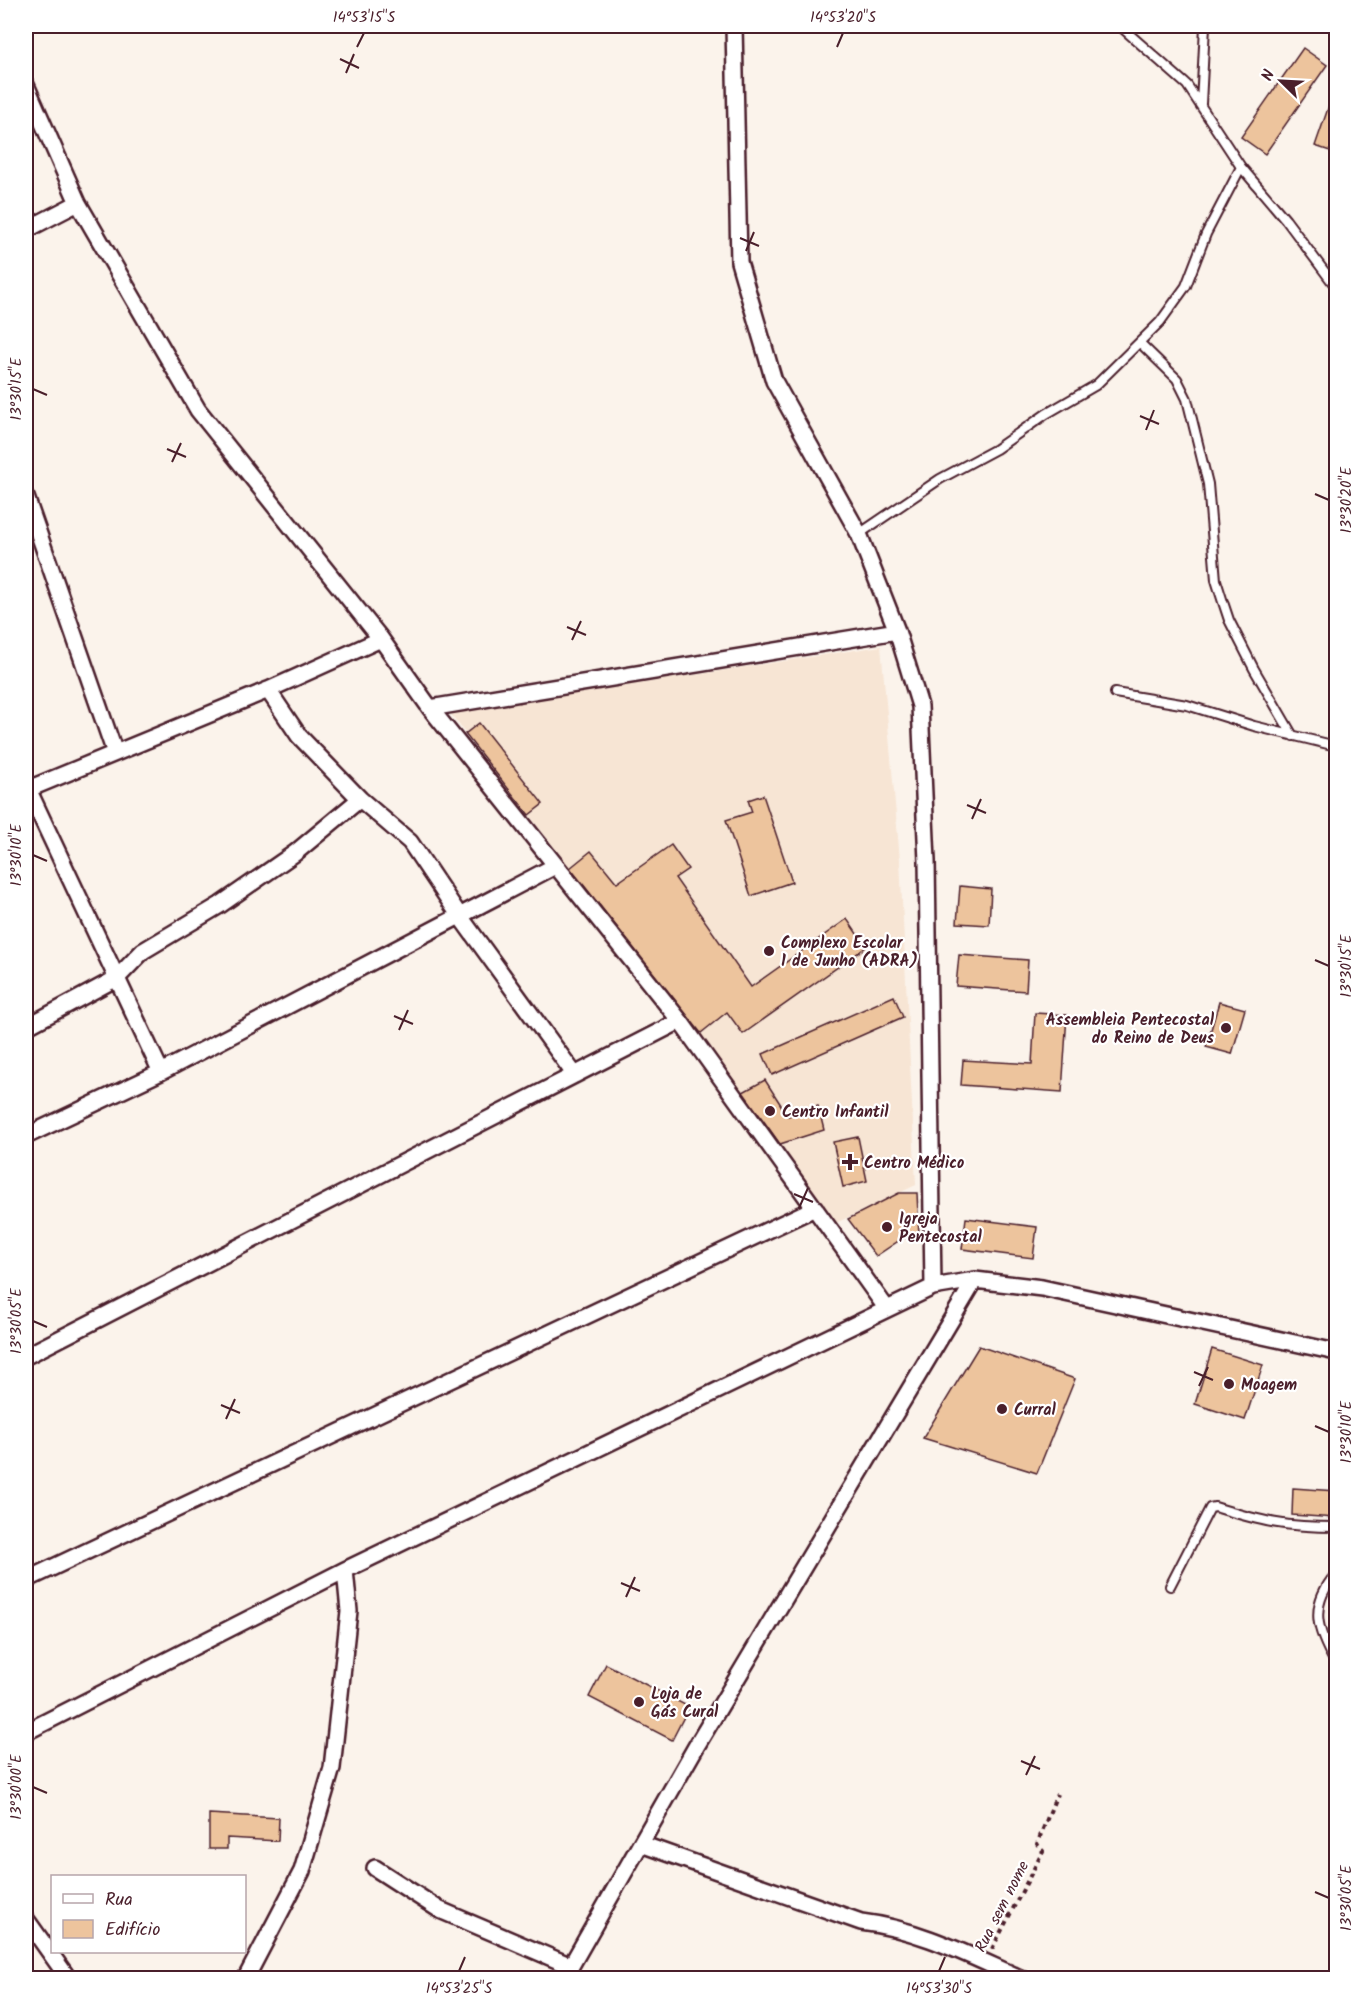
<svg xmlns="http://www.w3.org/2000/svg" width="1362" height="2004" font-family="Kalam,sans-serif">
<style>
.built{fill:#f7e5d4}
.building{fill:#edc49d;stroke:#4a1f2b;stroke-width:1.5}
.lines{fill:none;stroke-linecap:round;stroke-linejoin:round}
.lane-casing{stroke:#4a1f2b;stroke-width:12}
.street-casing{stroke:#4a1f2b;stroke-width:20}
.path{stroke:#4a1f2b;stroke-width:4;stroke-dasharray:4.5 4.5;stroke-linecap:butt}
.lane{stroke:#fff;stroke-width:8}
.street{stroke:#fff;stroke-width:15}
.ticks{fill:none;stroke:#4a1f2b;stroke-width:2}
.poi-dot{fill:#4a1f2b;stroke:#fff;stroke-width:2}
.labels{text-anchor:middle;stroke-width:4.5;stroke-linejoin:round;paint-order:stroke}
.poi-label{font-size:16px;font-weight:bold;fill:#4a1f2b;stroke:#fff;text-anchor:start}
.street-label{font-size:16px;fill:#4a1f2b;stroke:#fff}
.neatline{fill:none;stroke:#4a1f2b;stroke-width:2}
.ticks-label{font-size:15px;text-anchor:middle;fill:#4a1f2b}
</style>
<rect width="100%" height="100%" fill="#fbf3eb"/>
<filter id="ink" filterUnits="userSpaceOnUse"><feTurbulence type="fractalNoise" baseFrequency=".0167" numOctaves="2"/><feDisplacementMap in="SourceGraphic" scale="12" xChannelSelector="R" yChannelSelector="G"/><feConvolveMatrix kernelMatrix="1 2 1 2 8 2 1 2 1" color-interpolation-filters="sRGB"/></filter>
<g filter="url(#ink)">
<path class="built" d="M881 646 900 860 916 1185 836 1223 699 1034 450 713Z"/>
<path class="building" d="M1303 48 1327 65 1265 154 1241 137Z
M1334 91H1336V153L1315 146Z
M479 723 543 804 529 815 465 734Z
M763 795 792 882 751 896 726 820 752 812 748 800Z
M671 845 688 869 675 878 751 987 847 919 866 947 743 1034 727 1012 701 1033 570 868 591 851 617 883Z
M960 886 991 889 989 925 957 923Z
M959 955 1028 960 1026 991 956 986Z
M894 996 903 1017 772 1075 763 1054Z
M1219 1002 1245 1009 1232 1054 1206 1047Z
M1035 1013 1067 1015 1062 1092 961 1085 963 1060 1032 1064Z
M765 1080 788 1116 818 1106 824 1130 780 1144 743 1092Z
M858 1137 867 1181 843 1187 833 1142Z
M899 1193H917L919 1236 903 1238 876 1256 848 1219Z
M966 1218 1037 1227 1033 1258 962 1249Z
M979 1346 1075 1379 1037 1473 923 1438Z
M1212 1349 1263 1365 1245 1420 1195 1404Z
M1293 1488 1336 1491V1518L1292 1515Z
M606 1664 689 1707 672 1740 589 1697Z
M209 1814 279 1818 278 1841 227 1838V1849H209Z"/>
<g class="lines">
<defs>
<path id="lane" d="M1120 26 1187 85 1241 167 1286 220 1336 287
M1201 104 1205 26
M1140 343 1177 379 1187 399 1208 484 1216 580 1222 599 1229 620 1254 669 1293 736
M859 534 940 479 996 449 1046 414 1096 385 1160 322 1186 286 1206 234 1241 167
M1115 693 1187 705 1254 726 1336 746
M1336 1574C1308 1606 1317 1631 1336 1664
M1170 1586 1210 1508 1215 1507C1263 1522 1286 1527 1336 1527"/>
<path id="street" d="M734 26 739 262 774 381 859 534 897 631 920 706 927 861 933 1287
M26 85 78 203 198 410 381 639 430 708 680 1021 887 1309
M26 230 78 203
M26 497 115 753
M268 690 299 736 360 799 410 842 459 915 575 1075
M430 708 897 631
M28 789 161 1072
M26 790 268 690 381 639
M26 1027 117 978 143 951 220 905 295 853 360 799
M26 1136 161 1072 555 866
M26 1356 680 1021
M26 1580 815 1208
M26 1732 345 1570 933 1287 975 1280 1042 1288 1336 1352
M641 1844 861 1922C919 1929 968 1955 1020 1978
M375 1868 440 1910 571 1966
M26 1919 68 1978
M246 1978 302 1871 332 1768 349 1611 345 1570
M564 1978 697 1745 975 1280"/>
</defs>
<use href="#lane" class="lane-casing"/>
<use href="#street" class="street-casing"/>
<path class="path" d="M992 1949 1043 1851 1037 1844 1057 1794"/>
<use href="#lane" class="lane"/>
<use href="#street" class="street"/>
</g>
</g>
<path class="ticks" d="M357 47 364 33M837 47 843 33M340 59 359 68M346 73 354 54M740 238 759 246M746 251 754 232M33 389 47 395M1140 416 1159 424M1146 430 1154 410M167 449 186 457M172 462 181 443M1315 494 1329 500M567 627 586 635M572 640 581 621M967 805 986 813M972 819 981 799M33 855 47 861M1315 960 1329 966M394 1016 413 1024M399 1030 408 1010M794 1194 813 1202M799 1208 808 1188M33 1321 47 1327M1194 1372 1213 1380M1199 1386 1208 1367M221 1405 240 1413M226 1419 235 1399M1315 1426 1329 1432M621 1583 640 1591M626 1597 635 1577M1021 1761 1040 1769M1026 1775 1035 1756M33 1787 47 1793M1315 1892 1329 1898M459 1971 465 1957M939 1971 945 1957"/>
<g class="poi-dot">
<circle cx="769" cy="951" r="6"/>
<circle cx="1226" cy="1028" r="6"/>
<circle cx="770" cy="1111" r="6"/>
<path d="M847 1153h6v6h6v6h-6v6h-6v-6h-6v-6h6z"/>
<circle cx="887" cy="1227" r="6"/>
<circle cx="1229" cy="1384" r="6"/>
<circle cx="1002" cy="1409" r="6"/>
<circle cx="639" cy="1702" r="6"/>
</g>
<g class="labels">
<g class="poi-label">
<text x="781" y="948">Complexo Escolar<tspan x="781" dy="18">1 de Junho (ADRA)</tspan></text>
<text x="1214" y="1025" text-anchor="end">Assembleia Pentecostal<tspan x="1214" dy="18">do Reino de Deus</tspan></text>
<text x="782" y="1117">Centro Infantil</text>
<text x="864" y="1168">Centro Médico</text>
<text x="899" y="1224">Igreja<tspan x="899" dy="18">Pentecostal</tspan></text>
<text x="1241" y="1390">Moagem</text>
<text x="1014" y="1415">Curral</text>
<text x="651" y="1699">Loja de<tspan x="651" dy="18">Gás Cural</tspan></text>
</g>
<g class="street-label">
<text transform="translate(1001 1906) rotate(-63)" y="6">Rua sem nome</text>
</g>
</g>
<rect width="1362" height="2004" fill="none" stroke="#fff" stroke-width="66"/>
<rect x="51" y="1875" width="195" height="78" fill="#ffffff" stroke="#b7a5aa" stroke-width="1.5"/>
<rect x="63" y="1894" width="30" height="9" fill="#ffffff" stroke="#b7a5aa" stroke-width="1.5"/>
<text x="105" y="1905" font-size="18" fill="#4a1f2b">Rua</text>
<rect x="63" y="1920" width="30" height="18" fill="#edc49d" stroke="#b7a5aa" stroke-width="1.5"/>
<text x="105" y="1935" font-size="18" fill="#4a1f2b">Edifício</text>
<g transform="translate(1281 81) rotate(294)" stroke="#ffffff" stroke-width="4.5" paint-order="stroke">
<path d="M0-4.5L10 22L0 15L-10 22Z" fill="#4a1f2b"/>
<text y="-9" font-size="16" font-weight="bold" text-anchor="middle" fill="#4a1f2b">N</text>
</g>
<rect x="33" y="33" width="1296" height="1938" class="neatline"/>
<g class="ticks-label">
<text x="364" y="22">14°53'15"S</text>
<text x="843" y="22">14°53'20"S</text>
<text transform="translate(16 389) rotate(-90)" y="5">13°30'15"E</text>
<text transform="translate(1346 500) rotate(-90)" y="5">13°30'20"E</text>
<text transform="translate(16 855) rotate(-90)" y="5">13°30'10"E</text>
<text transform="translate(1346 966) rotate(-90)" y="5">13°30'15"E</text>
<text transform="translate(16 1321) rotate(-90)" y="5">13°30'05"E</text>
<text transform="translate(1346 1432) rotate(-90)" y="5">13°30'10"E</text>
<text transform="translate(16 1787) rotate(-90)" y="5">13°30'00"E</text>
<text transform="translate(1346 1898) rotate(-90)" y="5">13°30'05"E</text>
<text x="459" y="1993">14°53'25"S</text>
<text x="939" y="1993">14°53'30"S</text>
</g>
</svg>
